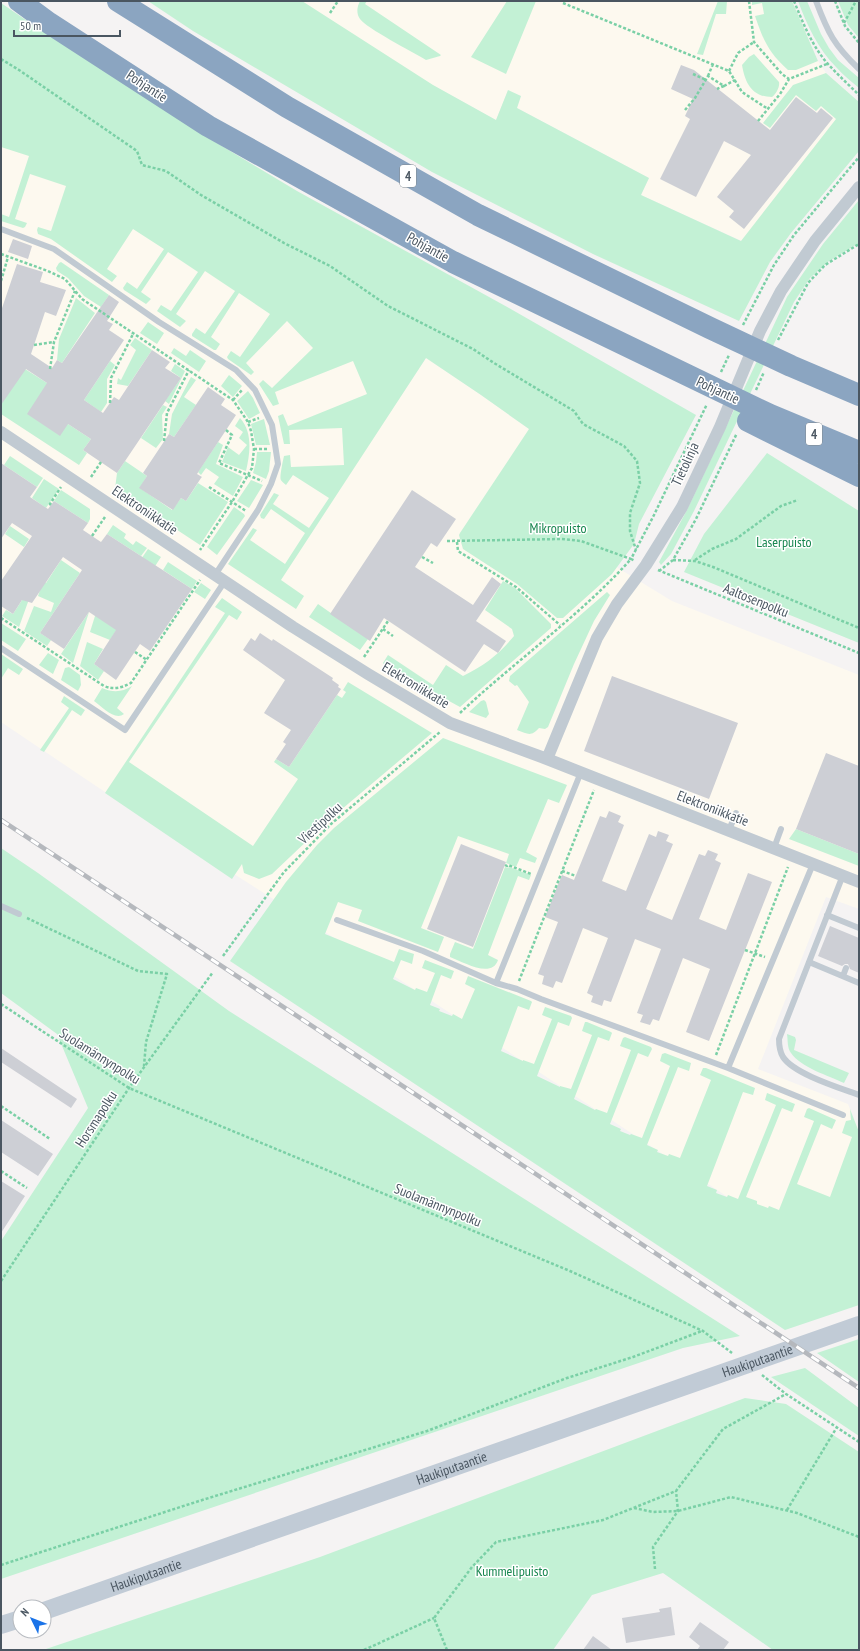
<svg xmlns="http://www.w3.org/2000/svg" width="860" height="1651" font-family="'PT Sans Narrow',sans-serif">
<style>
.commercial{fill:#fdf9ef}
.green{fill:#c3f1d5}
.building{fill:#cdcfd5}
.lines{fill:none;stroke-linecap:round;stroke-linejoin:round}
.path{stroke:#7ad0a6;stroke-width:2.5;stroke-dasharray:3 2;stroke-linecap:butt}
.lane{stroke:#c1cad2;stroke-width:6}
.street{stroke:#c1cad2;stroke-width:12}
.secondary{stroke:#c1cbd6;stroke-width:18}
.highway{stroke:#8ba5c1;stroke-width:22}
.rail-casing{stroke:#b5b8bd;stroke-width:4.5}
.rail{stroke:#fff;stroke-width:3;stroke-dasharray:9;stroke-linecap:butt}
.labels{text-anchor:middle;stroke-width:3;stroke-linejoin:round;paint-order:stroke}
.shield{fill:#fff;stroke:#808990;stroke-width:1}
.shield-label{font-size:13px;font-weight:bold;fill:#4a5661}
.street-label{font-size:14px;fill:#4a5661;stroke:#fff}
.park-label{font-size:14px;fill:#17864f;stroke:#fff}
</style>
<rect width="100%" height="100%" fill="#f5f3f3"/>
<path class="commercial" d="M280 1H792L818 61 826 73 859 102 770 254 641 195 649 178 517 108 521 96 508 91 496 120Z
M1 135 132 224 395 380 366 419 327 508 426 358 481 395 529 429 505 499 672 601 859 675V909L826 897 758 1069 848 1104 859 1132V1187L770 1225 394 976 99 788 1 722Z"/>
<path class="green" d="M148 1H302L433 85 496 120 508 90 521 96 517 108 649 178 641 195 741 241 836 119 821 106 816 111 796 95 770 128 763 123 793 85 826 73 859 102V151L791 233 770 262 739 321 593 254 432 172 193 31Z
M360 1H367L365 4 441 55 440 56 426 60C413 52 366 28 360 19 356 13 357 7 360 1Z
M507 1H536L506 74 471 57Z
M718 1H727L726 14H716L703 55 697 54Z
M752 1H792L818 61 796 70H788C770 54 764 42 756 19L755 16 764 14 762 3 752 5Z
M798 1H807L821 34 829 48 838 60 859 78V88C851 81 843 75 836 67 818 49 807 25 798 1Z
M838 1H859V38L848 25Z
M1 3 42 31 202 134 297 191 509 308 696 415 639 524 634 544 612 574 563 618H557L517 584 463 549 459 535 460 533 529 429 481 395 426 358 281 580 304 596 296 609 228 564 253 528 257 530 250 540 285 564 305 533 271 509 264 519 261 518 260 515 274 493 279 495 273 504 309 528 329 498 293 475 286 485C285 484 281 481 281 480 279 479 283 460 284 456L290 455 291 467 344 465 342 428 289 430 290 444H284L278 416 283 414 288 426 367 394 353 361 275 392 279 404 273 406 259 384 263 380 272 388 313 348 287 321 246 363 254 372 251 375 228 359 227 357 231 351 240 357 270 314 239 293 211 337 220 344 216 350H214L192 336V334L196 328 205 334 235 291 205 271 176 314 186 321 180 327 157 311 161 305 171 311 198 272 168 252 141 292 151 299 146 304 124 290 123 288 127 282 137 289 164 249 133 229 107 269 117 276 112 282 51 239 38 234 37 230 38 227 51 231 66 186 30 174 15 219 27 223 25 227 23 228 1 221V214L9 217 29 156 1 147Z
M754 54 779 82C780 87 776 94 772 97 752 97 745 83 742 65L749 57Z
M859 200V243L829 261 810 278 794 302 694 511 671 554 661 565 659 562 687 510 787 297 823 244Z
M61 262 109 295 101 307 84 296 68 278 57 271 56 268 59 263Z
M76 298 95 313 62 363 57 360 59 339Z
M148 322 164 333 157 344 140 333Z
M135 338 152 350 128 386 117 384 118 378 121 380 136 350 130 345Z
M174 348 186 356 190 350 206 361 199 372 171 353Z
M110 361 115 365 107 379V403L101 412 84 400Z
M175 364 185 371 169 404 165 401 181 378 171 371Z
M25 369 47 383 68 424 91 439 83 450 87 453 79 465 1 414V393Z
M229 375 242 386 233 397 221 386Z
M191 377 196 380 184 397 196 405 174 437 169 434 172 414Z
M248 391 253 398 260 413 249 419 237 401Z
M163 405 167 407 162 415 163 439 156 448 141 438Z
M240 418C253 432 250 454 246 471L222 462 228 447 239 455 247 445 239 438 243 432 235 426Z
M264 419 270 445H256L251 424Z
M218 442 223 445 216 464 243 477 233 496 214 484 219 477 206 468 201 475 198 472Z
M257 452H271L269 471 266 479 253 473 256 462Z
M767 453 859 511V643L684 572 704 534Z
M10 456 43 478 37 487 4 465Z
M125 461 147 476 140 488 172 510 181 498 186 501 198 483 228 502 200 545 115 489 117 473Z
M44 479 59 489 46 508 32 498Z
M251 480 263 485 249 508 237 501Z
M61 490 90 509V519L88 523 54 501Z
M234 507 244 514 245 516 217 555 207 547Z
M113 525 126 534 124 538 133 545 136 541 147 548 141 556 107 534Z
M10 526 29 539 24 547 5 534Z
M148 549 161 557 150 574 137 565Z
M61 560 80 573 40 633 51 640 47 646 24 631 34 606 51 612 54 603 38 596 43 581 46 583Z
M168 562 197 581 192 589 163 570Z
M37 577 19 627 2 616 6 610 13 614Z
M503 581 515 588 551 624V628L460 707 385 666 383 663 388 655 433 685 446 665 463 676C485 665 498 655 514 636L512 629 485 610Z
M201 583 211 590 205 599 194 592Z
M607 592 610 595 594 621 574 664 548 727 545 729 539 728C531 737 528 734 517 730L529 702 517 685 515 686 509 681 510 676Z
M222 598 242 612 237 620 229 615 129 762 253 846 298 779 274 762 276 759 289 767 337 695 342 698 346 692 343 690 348 682 432 733 329 820 272 874 259 879 244 873 242 864 232 879 105 793 225 613 215 607Z
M318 604 368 639 360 650 309 617Z
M132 606 110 640 90 632 95 616Z
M89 612 73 663 61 654Z
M1 623 26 639 18 651 1 640Z
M87 642 103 649 94 664 104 671 98 680 80 666Z
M48 653 59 660 53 674 39 665Z
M1 654 23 669 19 675 8 668 1 679Z
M69 667 80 675 81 685 78 691 61 680 65 668Z
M132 686 117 708 124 714C115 721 102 707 94 701L102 688C114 693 122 692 132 686Z
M64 696 85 710 81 716 72 710 44 752 40 750 69 708 61 702Z
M484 700 486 702 489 714 486 718 469 712 481 701Z
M443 738 567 785 559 803 548 799 526 852 537 858 535 863 520 858 516 867 506 863 509 854 458 836 421 928 444 937 438 952 358 921 362 910 338 902 325 934 394 962 399 949 414 954 412 964 401 960 393 979 415 990 416 988 427 992 435 973 422 968 425 960 454 971 451 979 441 975 430 1005 440 1009 439 1011 452 1016 453 1014 462 1019 475 989 465 984 468 976 531 1001 532 1002 529 1010 518 1006 501 1051 523 1061V1060L534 1064 552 1019 542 1015 545 1007 571 1016 572 1018 569 1026 558 1022 537 1076 560 1087V1086L571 1089 592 1035 582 1031 585 1022H587L611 1032 612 1033 609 1041 598 1037 574 1099 595 1110 596 1109 607 1113 631 1050 620 1046 623 1038 625 1037 651 1047 652 1049 648 1057 638 1053 610 1124 621 1129 620 1131 630 1135 631 1134 642 1138 670 1066 660 1061 662 1054 665 1053 691 1063 689 1071 678 1067 647 1145 658 1150 657 1152 668 1156 669 1154 680 1158 711 1080 700 1075 703 1068H706L755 1088 753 1095 743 1092 707 1186 717 1190 716 1193 727 1197 728 1195 738 1199 776 1105 765 1100 767 1093 795 1104 792 1112 782 1108 746 1197 757 1201V1204L768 1208 769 1206 779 1210 814 1121 804 1117 807 1109 809 1108 836 1120 832 1129 821 1124 797 1184 830 1197 852 1137 842 1133 846 1121 851 1120 850 1109 859 1132V1305L785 1330 230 961 286 882 317 845 334 828Z
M796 829 859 854V866L789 839Z
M1 848 38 873 229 1011 740 1336 683 1348 1 1579V1241L88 1108 57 1034 1 993Z
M505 867 508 868 509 867 531 875 529 880 518 876 488 955 498 960C492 979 463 962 450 957V954L455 942 473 949Z
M787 1034 795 1037 796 1040 794 1050 849 1073 844 1083C829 1076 800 1067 791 1053 787 1048 788 1040 787 1034Z
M859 1339V1382L817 1353Z
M805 1368 859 1408V1436L771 1377Z
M745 1398 786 1404 859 1452V1650H773L663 1573 592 1595 553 1650H43L320 1557Z"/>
<path class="building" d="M681 65 694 70 770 130 796 97 817 113 821 108 833 118 744 229 729 217 734 211 717 197 751 155 724 141 696 197 660 179 690 119 685 116 693 99 671 89Z
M13 239 32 246 28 259 8 252Z
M17 264 43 272 40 282 66 290 56 316 45 312 31 354 52 368 57 360 62 363 109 295 119 302 107 321 113 324 109 330 124 340 84 400 103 413 114 397 119 400 152 350 170 362 165 368 181 378 117 473 83 450 91 439 68 424 60 436 27 414 47 383 26 369 1 405V311Z
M208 387 225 399 221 405 236 415 197 474 202 477 201 478 186 501 181 498 173 510 139 488 147 476 143 473 169 434 174 437Z
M1 463 37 487 30 497 48 509 54 501 88 523 83 530 101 542 107 534 192 589 150 651 140 644 116 680 94 664 116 630 89 612 64 649 40 633 82 570 63 557 32 603 22 600 13 614 1 606V581L32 536 12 523 1 539Z
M412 490 456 519 437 547 431 543 415 567 473 605 492 577 501 584 476 621 506 641 498 653 484 644 465 672 384 618 370 641 330 614Z
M260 633 272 641 273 639 333 678 332 680 339 685 338 687 341 689 289 767 276 759 286 744 283 742 291 730 264 713 285 680 243 650 251 638 255 641Z
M612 676 738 723 709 799 584 751Z
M826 753 859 766V854L796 829Z
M609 811 621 816 618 822 624 825 602 881 626 891 649 834 656 837 658 831 669 835 666 841 673 844 646 909 672 920 699 854 705 856 708 850 718 854 715 860 721 863 699 919 726 930 748 873 772 882 709 1041 686 1032 710 969 683 958 659 1021 653 1019 650 1025 640 1022 643 1015 637 1013 661 949 635 939 611 1002 604 1000 602 1006 591 1002 593 996 587 993 608 938 583 928 562 983 556 981 553 988 542 984 544 976 538 974 558 922 545 917 562 875 574 880 600 816 606 818Z
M461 844 506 862 473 947 427 929Z
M830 926 859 938V973L850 969 848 964H845L842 966 818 956Z
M1 1048 77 1099 71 1108 1 1062Z
M1 1120 53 1154 38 1176 1 1152Z
M1 1181 25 1196 1 1233Z
M671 1607 675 1635 626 1643 622 1618 660 1612 659 1609Z
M700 1622 729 1642 723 1650H697L700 1646 689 1637Z
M593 1636 612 1650H583Z"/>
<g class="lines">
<path class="path" d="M749 1 754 42 782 74 789 79 827 64
M794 1C803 23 812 46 828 64 838 75 849 85 859 95
M835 1 845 26 859 43
M563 3 729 71 742 92 768 109
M330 13 338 1
M844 23 856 1
M1 59 19 70 137 151 142 165 166 171 201 195 284 243 330 266 388 306 473 349 494 363 574 411 583 424 624 446 637 461 640 483 630 513V531L636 550
M729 71 738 53 754 42
M693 74 706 80
M708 76 713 64
M724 86 735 80
M685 110 695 98 708 76 724 86 717 89
M758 121 780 94 789 79
M1 254 48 271 65 279 82 299 233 400 248 422 251 431 254 449 252 468 232 502 200 550
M1 281 8 257
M743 325 774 265 794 235 859 157
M778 340 808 283 825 265 859 244
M34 345 54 342
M50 369 54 342 75 291
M721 372 729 355
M756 390 764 372
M233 400 242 390
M110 403 111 378 133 334
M248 422 259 418
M226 430 232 435 219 463 262 481
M164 441 167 413 189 370
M254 449H267
M91 477 101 462
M209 487 246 511
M51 505 50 504 61 487
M92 536 105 517
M447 541 562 539 581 541 631 559 654 515 707 404
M457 542 458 551 516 587 560 625
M422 557 433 563
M673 560 695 561 713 567 859 628
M695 560 712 549 736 539 781 506 798 500
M658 570 859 653
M659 571 673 560 696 519 737 433
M1 618 104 686C114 690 121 688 131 683L200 580
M383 629 393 636
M135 652 147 660
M364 657 388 621
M460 713C515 661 580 616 631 559L635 561
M505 865 507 866 508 865 531 874
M562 871 576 876
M27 918 138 971 167 974 146 1042 144 1066
M745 950 765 957
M223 956 284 872 331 824 440 732
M519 981 594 790
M1 1004 129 1088 570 1271 703 1331 732 1353
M716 1055 788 867
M1 1106 50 1139
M1 1171 27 1188
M1 1281 129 1088 213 972
M762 1375 786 1394 859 1442
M634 1508 653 1512 678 1511 731 1497 797 1513 859 1537
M787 1510 837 1427
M1 1565 199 1501 427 1431 567 1378 633 1357 702 1331
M655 1569 653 1547 678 1511 676 1491
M364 1650 434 1618
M447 1650 434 1618 472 1567 496 1542 603 1520 676 1491 723 1429 786 1394"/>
<path class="lane" d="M816 1C828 33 834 45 859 69
M1 229 54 249 159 322 236 370 255 390 272 425 278 464 271 484 258 510 215 575
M1 648 125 730 225 581
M729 830 736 813
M774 848 781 829
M843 875 779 1039C779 1046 780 1052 783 1057 794 1074 840 1088 859 1095
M1 906 19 914
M827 915 859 928
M337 920 423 951 496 983 517 989 541 999 728 1068 843 1115
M809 962 859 983
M843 976 846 968
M496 983 581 772
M728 1068 813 864"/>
<path class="street" d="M1 432 293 627 368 674 450 723 547 759 859 882
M547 759 597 638 617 604 646 565 682 507 720 427 760 331 781 291 815 241 859 187"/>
<g class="secondary">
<path id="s1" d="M44 1611 859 1325"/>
<path d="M1 1625 20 1619"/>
</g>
<path class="highway" d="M19 1 49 23 208 126 453 262 770 415 859 452
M118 1 287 107 478 215 710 328 791 366 859 395
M748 421 859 476"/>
<defs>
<path id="rail" d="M1 820 859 1388"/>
</defs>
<use href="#rail" class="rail-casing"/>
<use href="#rail" class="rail"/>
</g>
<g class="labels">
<g class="shield">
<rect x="400" y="165" width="16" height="22" rx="3"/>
<rect x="806" y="423" width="16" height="22" rx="3"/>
</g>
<g class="shield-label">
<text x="408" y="181">4</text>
<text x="814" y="439">4</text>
</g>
<g class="street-label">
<text transform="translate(147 86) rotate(33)" y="5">Pohjantie</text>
<text transform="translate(428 247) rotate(29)" y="5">Pohjantie</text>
<text transform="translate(718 390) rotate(25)" y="5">Pohjantie</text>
<text transform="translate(685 464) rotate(-65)" y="5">Tietolinja</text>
<text transform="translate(145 510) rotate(34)" y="5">Elektroniikkatie</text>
<text transform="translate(756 600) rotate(22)" y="5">Aaltosenpolku</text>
<text transform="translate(416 685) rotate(31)" y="5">Elektroniikkatie</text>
<text transform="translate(713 808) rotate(21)" y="5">Elektroniikkatie</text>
<text transform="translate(320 823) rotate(-43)" y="5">Viestipolku</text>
<text transform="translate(100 1056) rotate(32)" y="5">Suolamännynpolku</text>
<text transform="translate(96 1119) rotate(-57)" y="5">Horsmapolku</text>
<text transform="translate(438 1205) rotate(22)" y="5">Suolamännynpolku</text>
<text dy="5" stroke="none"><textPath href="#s1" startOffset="756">Haukiputaantie</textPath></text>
<text dy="5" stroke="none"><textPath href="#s1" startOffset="432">Haukiputaantie</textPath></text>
<text dy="5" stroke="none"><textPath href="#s1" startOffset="108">Haukiputaantie</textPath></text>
</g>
<g class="park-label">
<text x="558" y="533">Mikropuisto</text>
<text x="784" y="547">Laserpuisto</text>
<text x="512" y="1576">Kummelipuisto</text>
</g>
</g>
<rect width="860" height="1651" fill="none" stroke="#4a5661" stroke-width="4"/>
<g transform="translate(32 1619) rotate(313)"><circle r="19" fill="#ffffff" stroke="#b7bbc0"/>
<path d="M0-3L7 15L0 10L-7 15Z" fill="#1a73e8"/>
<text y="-6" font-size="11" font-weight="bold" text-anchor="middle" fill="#4a5661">N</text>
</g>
<path d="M14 30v6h106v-6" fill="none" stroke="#4a5661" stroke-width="2"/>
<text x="20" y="30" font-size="12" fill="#4a5661" stroke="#ffffff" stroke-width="3" paint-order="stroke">50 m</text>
</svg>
